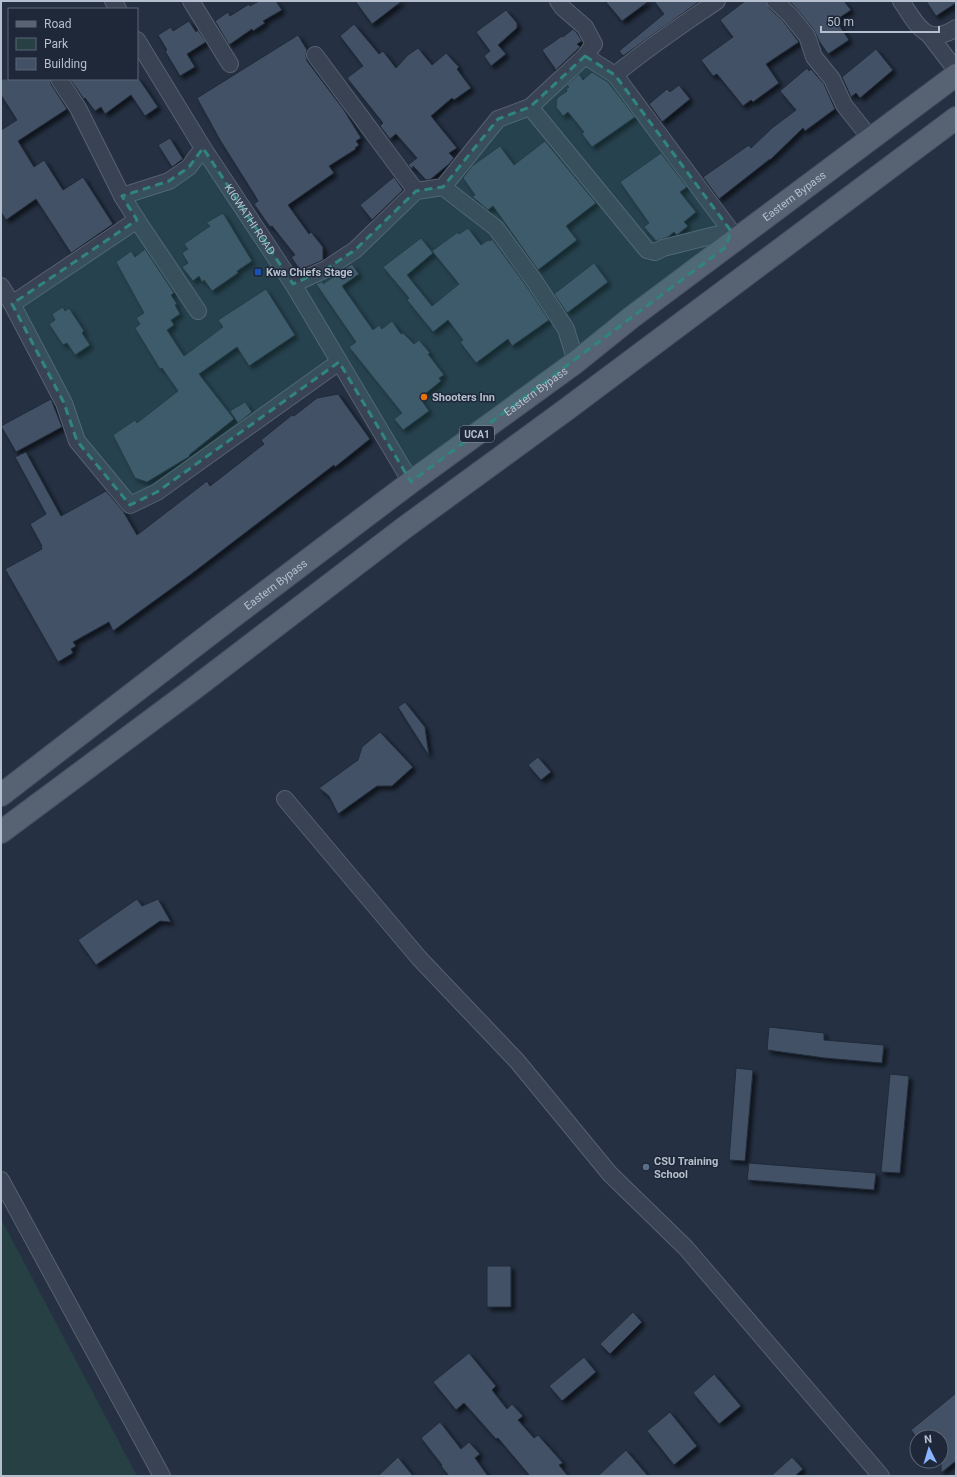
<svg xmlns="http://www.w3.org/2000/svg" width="957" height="1477" font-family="Roboto,sans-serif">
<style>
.green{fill:#274044}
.building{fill:#435166;stroke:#202a3a;filter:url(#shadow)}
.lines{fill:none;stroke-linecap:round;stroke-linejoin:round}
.minor-casing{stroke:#576170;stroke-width:18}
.primary-casing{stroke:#434c5c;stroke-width:24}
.minor{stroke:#394353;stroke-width:16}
.primary{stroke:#576273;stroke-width:22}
.marked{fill:#308581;fill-opacity:0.2;stroke:#308581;stroke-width:3;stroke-dasharray:8 5;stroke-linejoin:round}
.transit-dot{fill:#1a4fb4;stroke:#1e2838;stroke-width:1.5}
.food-dot{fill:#e8710a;stroke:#1e2838;stroke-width:1.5}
.service-dot{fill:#5c6f8a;stroke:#1e2838;stroke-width:1.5}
.labels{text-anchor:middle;stroke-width:3;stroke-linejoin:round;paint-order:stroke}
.shield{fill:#1e2838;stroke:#8892a0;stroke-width:1}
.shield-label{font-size:10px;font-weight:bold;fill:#b6bfcd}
.street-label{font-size:11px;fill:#b6bfcd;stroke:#1e2838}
.poi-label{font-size:11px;font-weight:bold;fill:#b6bfcd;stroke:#1e2838;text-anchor:start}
</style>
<defs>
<filter id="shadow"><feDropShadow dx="3.5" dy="3.5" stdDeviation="2" flood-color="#0009"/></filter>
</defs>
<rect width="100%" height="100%" fill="#253143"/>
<path class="green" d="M1 1219 137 1476H1Z"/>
<path class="building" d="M259 1H276L282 10 263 21 265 23 253 31 252 29 229 45 215 21 228 12 230 16 249 4 250 6Z
M355 1H402L372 24Z
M605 1H649L622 21Z
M654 1H700L623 56 619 51 664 14Z
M745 1H766L769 8 783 21 799 42 766 64 779 83 753 102 751 100 743 106 717 74 713 76 701 60 733 37 720 20Z
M789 1H844L851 10 836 20 849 40 828 54 819 41 814 30 797 9Z
M926 1H956V3L936 16Z
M506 10 517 23V28L498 45 506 54 491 66 484 56 490 51 476 32Z
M189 21 196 32 198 30 206 42 187 54 195 67 180 76 165 51 167 50 158 35 171 27 173 31Z
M354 24 379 54 383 51 396 68 408 55 418 48 432 65 446 53 459 67 457 69 471 88 454 100 452 98 431 116 457 148 449 153 454 158 449 164 431 179 426 180 413 166 412 169 408 165 417 158 396 134 390 139 380 126 383 123 347 78 363 66 340 36Z
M573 29 577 33 582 41 577 44 580 47 556 70 542 50 562 36 563 37Z
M298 35 307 50 306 56 307 61 344 110 361 138 356 141 359 145 355 148 356 149 329 166 334 173 288 205 309 234 311 232 323 247V260L300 270 291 257 295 255 272 226 270 227 254 204 258 201 254 194 220 140 197 98Z
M876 49 893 70 860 98 856 93 851 97 842 77Z
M807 68 809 71 811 69 824 84 835 109 805 131 803 128 770 160V159L719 199 703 177 749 145 751 148 772 128 796 110 780 91Z
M592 72 608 82 635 117 592 147 582 134 584 132 568 112 563 116 556 107 557 98 567 91 566 89 569 87 567 85 579 74 583 80Z
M1 79H50L51 84 67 109 18 141 34 167 44 160 63 190 83 177 113 224 71 253 36 199 6 220 1 212V130L17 120 1 95Z
M70 79H139L158 107 145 116 131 95 105 114 101 107 95 111 85 98 84 99Z
M679 85 690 99 662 122 649 104 667 89 670 92Z
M170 138 183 159 172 167 158 145Z
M545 141 596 203 566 226 577 240 538 270 493 206 488 210 475 199 472 197 475 195 463 178 472 166 500 146 514 165Z
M661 153 687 187 680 192 696 212 684 222 688 226 677 235 674 232 668 237 656 241 644 227 649 223 620 182Z
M394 177 403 190 372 220 360 205Z
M223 213 252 261 237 271 238 273 212 291 204 280 202 282 199 276 193 281 182 267 188 263 182 253 188 249 184 244 210 226 206 223Z
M468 228 481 245 488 240 490 241 492 239 525 284 549 320 512 346 508 339 476 363 460 342 463 340 448 320 433 332 407 300 409 298 383 267 421 238 433 253 407 275 432 306 459 284 432 251 458 232 459 234Z
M145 249 174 293 171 295 177 304 175 305 180 314 171 320 174 325 167 330 184 356 223 327 218 320 266 289 295 335 249 366 237 347 199 374 234 419 189 455 190 456 147 482 135 478 113 435 135 420 137 423 178 391 162 368 160 369 135 328 140 324 136 318 144 313 116 262 131 251 135 257Z
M594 263 608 282 567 313 554 294Z
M352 264 359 274 342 286 373 330 379 325 382 329 392 321 401 334 403 333 414 344 419 340 430 353 428 354 444 375 439 378 441 381 420 398 429 411 403 430 394 419 402 413 349 347 356 342 316 284 323 281V284Z
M63 307 65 311 69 308 84 331 82 333 90 345 75 355 67 343 63 345 49 324 55 320 52 314Z
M338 394 370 439 335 467 334 465 190 575 113 631 109 622 73 642 76 646 71 649 73 653 58 662 5 569 42 549 41 547 42 546 30 524 46 514 15 457 26 452 61 516 106 491 123 511 137 535 207 481 210 486 264 444 261 440 292 415 294 416 317 398Z
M51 399 62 427 16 452 1 426Z
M245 402 252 412 238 423 230 411Z
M405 702 425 727 429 756 398 707Z
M380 732 413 767 392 786H377L338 814 329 796 319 788 358 760 362 747Z
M538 757 551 772 541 780 528 765Z
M137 899 142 906 158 899 171 922 160 921 96 965 78 940Z
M769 1027 824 1033V1040L884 1045 882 1063 825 1058 767 1050Z
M736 1068 753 1070 745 1161 729 1160Z
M890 1074 909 1076 900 1173 881 1172Z
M749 1163 876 1173 874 1190 747 1180Z
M487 1266H511V1307H487Z
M633 1312 642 1322 610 1354 600 1344Z
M469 1353 496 1386 492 1390 507 1409 512 1404 523 1416 518 1420 534 1438 538 1435 563 1463 559 1465 568 1476H530L498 1438 496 1439 464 1403 456 1410 433 1382Z
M584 1357 596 1372 562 1401 549 1386Z
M714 1374 741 1406 719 1424 693 1393Z
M956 1393V1461L941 1473V1437H916L911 1430Z
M670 1412 697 1446 674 1465 647 1431Z
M440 1422 461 1449 469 1442 480 1454 475 1458 488 1476H449L441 1466 442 1465 421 1438Z
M626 1450 648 1476H598Z
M398 1457 413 1476H378Z
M792 1457 803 1469 795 1476H771Z"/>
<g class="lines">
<defs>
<g id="minor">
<path d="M113 1 118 9"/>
<path d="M191 1 230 64"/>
<path d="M558 1 563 8 585 27 594 44 585 56 615 75 731 231 726 247"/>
<path d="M775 1 790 15 807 36 814 57 832 79 844 105 871 139"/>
<path d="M901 1C916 23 926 48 956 28"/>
<path d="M930 36 956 70"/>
<path id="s1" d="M137 40 203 148 293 284 411 482"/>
<path d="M315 55 416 191"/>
<path d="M615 75C647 48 682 25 717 1"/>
<path d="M59 79 78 108 122 196 137 220"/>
<path d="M530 107 647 250 655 252 663 248 731 231"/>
<path d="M443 187 496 228 533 279 566 329 576 362"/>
<path d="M122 196 169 181 189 167 203 148"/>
<path d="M293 284 326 269 355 250 416 191 443 187 498 119 530 107 585 56"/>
<path d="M1 286 12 304 64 403 77 441 130 505 157 492 339 362"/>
<path d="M12 304 137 220 198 311"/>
<path d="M285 799 419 958 517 1061 610 1174 686 1248 881 1476"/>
<path d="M1 1180 162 1476"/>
</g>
<g id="primary">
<path id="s2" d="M1 795 214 631 411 482 576 362 632 317 956 75"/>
<path d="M1 832 192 690 404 528 567 409 956 118"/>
</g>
</defs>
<use href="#minor" class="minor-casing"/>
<use href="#primary" class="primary-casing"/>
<use href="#minor" class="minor"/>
<use href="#primary" class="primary"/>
</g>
<path class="marked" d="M585 56 615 75 731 231 726 247 411 482 339 362 157 492 130 505 77 441 64 403 12 304 137 220 122 196 169 181 189 167 203 148 293 284 326 269 355 250 416 191 443 187 498 119 530 107Z"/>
<rect class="transit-dot" x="254" y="268" width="8" height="8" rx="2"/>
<circle class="food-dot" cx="424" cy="397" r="4"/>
<circle class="service-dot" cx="646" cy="1167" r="4"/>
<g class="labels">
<rect class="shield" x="460" y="426" width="34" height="16" rx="3"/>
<g class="shield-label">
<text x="477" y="438">UCA1</text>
</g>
<g class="street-label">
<text dy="4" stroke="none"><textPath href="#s2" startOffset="994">Eastern Bypass</textPath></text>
<text dy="4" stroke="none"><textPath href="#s1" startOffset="212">KIGWATHI ROAD</textPath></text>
<text dy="4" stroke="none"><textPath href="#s2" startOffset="670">Eastern Bypass</textPath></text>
<text dy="4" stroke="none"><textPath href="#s2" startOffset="346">Eastern Bypass</textPath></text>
</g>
<g class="poi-label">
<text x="266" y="276">Kwa Chiefs Stage</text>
<text x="432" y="401">Shooters Inn</text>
<text x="654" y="1165">CSU Training<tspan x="654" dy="13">School</tspan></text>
</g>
</g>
<rect width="957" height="1477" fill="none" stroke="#b6bfcd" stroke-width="4"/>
<rect x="8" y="8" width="130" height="72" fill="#1e2838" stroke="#5b6474"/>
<rect x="16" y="21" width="20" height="6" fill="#576273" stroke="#5b6474"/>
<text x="44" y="28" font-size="12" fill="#b6bfcd">Road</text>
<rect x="16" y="38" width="20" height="12" fill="#274044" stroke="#5b6474"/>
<text x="44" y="48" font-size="12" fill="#b6bfcd">Park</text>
<rect x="16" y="58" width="20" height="12" fill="#435166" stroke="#5b6474"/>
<text x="44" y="68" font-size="12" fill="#b6bfcd">Building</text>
<g transform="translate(929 1449) rotate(355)"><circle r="19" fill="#1e2838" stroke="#5b6474"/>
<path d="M0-3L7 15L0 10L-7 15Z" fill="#8ab4fe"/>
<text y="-6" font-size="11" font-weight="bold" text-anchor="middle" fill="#b6bfcd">N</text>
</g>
<path d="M821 26v6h118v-6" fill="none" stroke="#b6bfcd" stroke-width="2"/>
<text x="827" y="26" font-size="12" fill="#b6bfcd" stroke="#1e2838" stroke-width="3" paint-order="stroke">50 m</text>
</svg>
